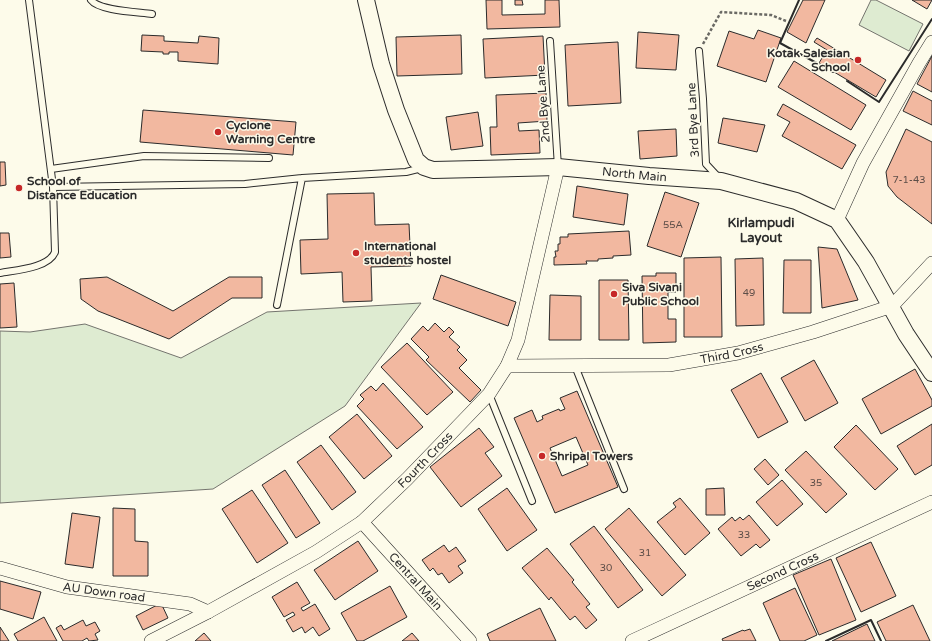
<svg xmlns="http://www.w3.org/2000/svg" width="932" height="641" font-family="'Varela Round',sans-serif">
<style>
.green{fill:#deebd1;stroke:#74746e}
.building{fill:#f2b8a0;stroke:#2b2b2b;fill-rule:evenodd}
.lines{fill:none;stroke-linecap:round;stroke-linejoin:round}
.service-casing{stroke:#2b2b2b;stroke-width:8}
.minor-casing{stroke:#2b2b2b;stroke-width:14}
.tertiary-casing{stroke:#2b2b2b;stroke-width:18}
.path{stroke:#6a6964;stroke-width:2.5;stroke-dasharray:3 2;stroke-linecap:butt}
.service{stroke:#fdfbea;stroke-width:6}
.minor{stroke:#fdfbea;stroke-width:13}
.tertiary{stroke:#fdfbea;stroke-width:16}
.wall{stroke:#2b2b2b;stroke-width:2}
.poi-dot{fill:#c62828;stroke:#fdfbea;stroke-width:1.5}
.labels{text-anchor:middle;stroke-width:3;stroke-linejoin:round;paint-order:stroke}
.number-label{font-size:10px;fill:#5d4e48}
.poi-label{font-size:12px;font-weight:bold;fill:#2b2b2b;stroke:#fdfbea;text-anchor:start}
.street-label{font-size:12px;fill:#2b2b2b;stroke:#fdfbea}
.neighbourhood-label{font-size:13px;font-weight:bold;fill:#2b2b2b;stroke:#fdfbea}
</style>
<rect width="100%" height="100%" fill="#fdfbea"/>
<path class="green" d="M871 0H876L923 24 909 51 859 25Z
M421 303 345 406 213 489 0 503V331L30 332 85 324 181 358 267 312Z"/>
<path class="building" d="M486 0H502V15L545 14V0H559L560 27 487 29Z
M515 0H522L523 5H515Z
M803 0H825L806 43 787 32Z
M912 0H932L927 9Z
M758 30 781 38 766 82 717 66 729 31 754 39Z
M638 32 679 35 676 70 636 68Z
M142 35 164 36V41L198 43 199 36 219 38 218 64 178 61V52H169V54H163V52L141 51Z
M461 35 462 74 397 76 396 37Z
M543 36 545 75 485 78 483 39Z
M817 38 886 80 876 97 819 63 827 50 814 42Z
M618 42 621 103 568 106 565 45Z
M932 56V92L917 84Z
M794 61 866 105 851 130 778 87Z
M913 91 932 101V125L903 111Z
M546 93 547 121 518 123 519 131 539 130 540 153 491 155 490 127H497L496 95Z
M783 104 856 145 842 169 782 136 790 122 777 115Z
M143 110 296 122 293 155 140 142Z
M478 112 483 146 451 150 446 117Z
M723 118 765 125 757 152 718 143Z
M676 129 677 156 640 159 638 131Z
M906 129 932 142V224L897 197 888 186 886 172Z
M0 162H5L6 185 0 186Z
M577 186 628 194 624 225 573 217Z
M665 192 699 203 681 257 647 246Z
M374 193 375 225 409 224 411 266 371 267 372 301 343 302 342 272 301 274 300 240 328 239 327 194Z
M629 231 631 255 613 256V258L598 259V261H586L587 264 554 265V257H556L555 251H558V244H560V237H568V234Z
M0 233H9L11 257 0 258Z
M818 247 837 249 858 300 822 308Z
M721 257 722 337H684V258Z
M763 258 764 325 736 326 735 259Z
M784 260H811V313H783Z
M656 273H676V292H668V319H676V342L643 343 642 276H656Z
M441 275 516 302 508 326 433 299Z
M107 277 173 311 229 277H262V298H232L169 339 98 311 81 299 80 279Z
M599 280H628L629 340H599Z
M14 283 17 327 0 328V284Z
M550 295 581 296V340H549Z
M435 323 444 332 449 327 454 332 449 337 460 347 457 350 467 360 459 368 481 390 470 402 426 360 429 357 411 339 423 326 428 331Z
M407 343 453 392 427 415 381 367Z
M814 360 838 403 805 421 781 378Z
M915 369 932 400V406L881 434 862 399Z
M761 373 788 422 758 438 731 390Z
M383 383 423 427 397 449 357 406 364 399 360 395 371 386 376 391Z
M577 391 618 487 555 513 514 418 532 410 537 422 543 419 542 416 559 409 560 411 565 409 560 398ZM576 437 588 465 562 476 550 448Z
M357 414 392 456 364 479 329 437Z
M932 424V465L915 475 897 446Z
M856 425 898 469 875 490 834 447Z
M479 428 494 447 485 453 502 476 461 507 430 467Z
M321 445 356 492 332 510 297 462Z
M806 451 847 494 826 513 785 470Z
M765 459 779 475 768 485 754 469Z
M285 470 320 523 296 538 262 485Z
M782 480 803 504 777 526 756 502Z
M507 488 537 530 507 551 478 509Z
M724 488 725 515H706V489Z
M252 490 288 543 257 563 222 509Z
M680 498 710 533 685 555 657 522 676 507 673 503Z
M113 508 135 509V541L148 542V576H113Z
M629 508 686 575 662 596 605 529Z
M72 513 100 517 93 568 65 564Z
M749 515 770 540 760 548 756 544 741 556 718 529 732 517 735 521 740 517 743 520Z
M594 526 643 590 618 608 570 544Z
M358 541 378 571 335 600 314 570Z
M871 542 896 596 861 612 836 558Z
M444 545 449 552 456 547 466 561 458 566 463 573 449 583 442 573 438 575 433 568 430 571 422 560Z
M547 548 574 580 572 582 590 604 586 607 597 620 586 629 575 616 570 620 551 597 549 600 522 568Z
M831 559 856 620 819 635 793 575Z
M0 581 41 592 33 619 0 609Z
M297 582 310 603 301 608 303 611 315 604 330 629 319 636 313 627 305 633 302 627 293 632 286 620 295 615 293 612 284 617 272 597Z
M390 586 407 617 363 641H357L341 613Z
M795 588 817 635 804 641H780L763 603Z
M161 603 168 618 143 630 136 616Z
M913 605 930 641H886L877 622Z
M540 608 556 641H490L487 634Z
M44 617 57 641H18L14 634Z
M83 620 86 626 95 622 100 631 95 634 98 640 89 641 87 638 82 641H63L56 628 61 625 64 630Z
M867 624 875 641H832Z
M0 627 9 641H0Z
M750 629 756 641H723L722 639 743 630 744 631Z
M204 633 211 641H195Z
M412 633 419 641H402Z"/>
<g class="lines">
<defs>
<path id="service" d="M91 0C99 11 138 12 152 14
M550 41 558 167
M699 51 703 99 706 164 719 178
M51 169 144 156 269 158
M53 187 245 184 302 178 406 172 422 168
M0 273C16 270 49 268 55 252L53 187 29 0
M277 305 302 178
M575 366 624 489
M489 394 532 501"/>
<g id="minor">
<path d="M837 220 863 163 919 63 932 42"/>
<path id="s1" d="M507 366 669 365 738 353 813 332 892 306 932 263"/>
<path id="s2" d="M362 522 470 641"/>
<path id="s3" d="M0 568 67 587 190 604 208 612"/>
<path id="s4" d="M151 641 208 612 316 552 362 522 407 479 489 394 507 366 518 340 558 167"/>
<path id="s5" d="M632 641 932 502"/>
</g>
<g id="tertiary">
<path id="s6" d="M366 0 381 64 396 110 416 160 424 167 433 170 558 167 649 176 721 181 796 201 837 220 866 262 906 334 932 373"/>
</g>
</defs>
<use href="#service" class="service-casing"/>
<use href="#minor" class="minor-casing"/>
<use href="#tertiary" class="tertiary-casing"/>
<path class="path" d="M703 44 721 12 771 15 786 21"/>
<use href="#service" class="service"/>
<use href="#minor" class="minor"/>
<use href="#tertiary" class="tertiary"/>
<path class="wall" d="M799 0 780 43 833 72
M847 81 879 102 932 19
M826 641 871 620 881 641"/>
</g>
<g class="poi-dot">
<circle cx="858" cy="60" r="4"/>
<circle cx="218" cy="132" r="4"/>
<circle cx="19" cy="188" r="4"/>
<circle cx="356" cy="253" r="4"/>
<circle cx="614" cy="294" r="4"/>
<circle cx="542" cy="456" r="4"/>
</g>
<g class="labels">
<g class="number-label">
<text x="909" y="183">7-1-43</text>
<text x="673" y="228">55A</text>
<text x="749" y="296">49</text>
<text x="816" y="486">35</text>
<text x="744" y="538">33</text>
<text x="645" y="556">31</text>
<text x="606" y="571">30</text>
</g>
<g class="poi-label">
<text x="850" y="57" text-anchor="end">Kotak Salesian<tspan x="850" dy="14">School</tspan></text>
<text x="226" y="129">Cyclone<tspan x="226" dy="14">Warning Centre</tspan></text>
<text x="27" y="185">School of<tspan x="27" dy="14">Distance Education</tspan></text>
<text x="364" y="250">International<tspan x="364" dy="14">students hostel</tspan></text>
<text x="622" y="291">Siva Sivani<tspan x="622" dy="14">Public School</tspan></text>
<text x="550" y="460">Shripal Towers</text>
</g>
<g class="street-label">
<text transform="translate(543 104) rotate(-94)" y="4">2nd Bye Lane</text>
<text transform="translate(693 120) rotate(-93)" y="4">3rd Bye Lane</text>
<text dy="4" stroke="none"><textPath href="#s6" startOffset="390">North Main</textPath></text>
<text dy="4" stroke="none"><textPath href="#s1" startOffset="226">Third Cross</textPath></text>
<text dy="4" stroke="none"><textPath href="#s4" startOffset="331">Fourth Cross</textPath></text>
<text dy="4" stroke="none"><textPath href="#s5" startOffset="166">Second Cross</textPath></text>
<text dy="4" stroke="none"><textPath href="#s2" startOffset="80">Central Main</textPath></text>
<text dy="4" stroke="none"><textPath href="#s3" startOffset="107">AU Down road</textPath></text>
</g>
<g class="neighbourhood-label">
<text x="761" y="227">Kirlampudi<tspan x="761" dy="15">Layout</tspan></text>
</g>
</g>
</svg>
